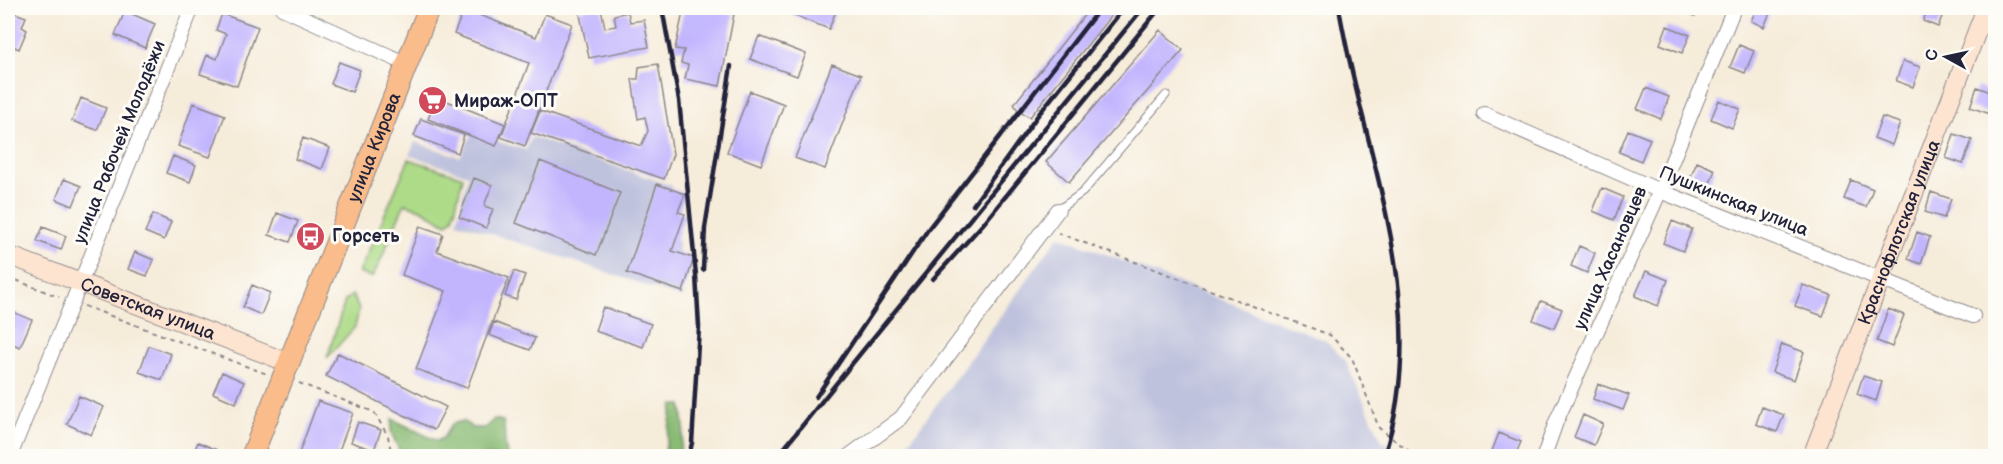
<svg xmlns="http://www.w3.org/2000/svg" width="2003" height="464" font-family="'Balsamiq Sans',sans-serif">
<style>
.industrial{fill:#bfc2dd}
.green{fill:#addb87;stroke:#687e61;stroke-width:1.5}
.forest{fill:#8abb74;stroke:#566e58;stroke-width:1.5}
.building{fill:#c2b5fe}
.lines{fill:none;stroke-linecap:round;stroke-linejoin:round}
.lane-casing{stroke:#8c878a;stroke-width:9}
.street-casing{stroke:#8c878a;stroke-width:16}
.secondary-casing{stroke:#8c878a;stroke-width:20}
.primary-casing{stroke:#8c878a;stroke-width:23}
.path{stroke:#8c878a;stroke-width:2;stroke-dasharray:4.5 4.5;stroke-linecap:butt}
.lane{stroke:#fff;stroke-width:7}
.street{stroke:#fff;stroke-width:14}
.secondary{stroke:#fde4d0;stroke-width:18}
.primary{stroke:#f9bc8a;stroke-width:21}
.rail{stroke:#22223b;stroke-width:4.5}
.labels{text-anchor:middle;stroke-width:6;stroke-linejoin:round;paint-order:stroke}
.poi-label{font-size:18px;font-weight:bold;fill:#22223b;stroke:#fdfcf7;text-anchor:start}
.street-label{font-size:18px;fill:#22223b;stroke:#fdfcf7}
</style>
<rect width="100%" height="100%" fill="#fdfcf7"/>
<filter id="ink" filterUnits="userSpaceOnUse"><feTurbulence type="fractalNoise" baseFrequency=".0167" numOctaves="2"/><feDisplacementMap in="SourceGraphic" scale="12" xChannelSelector="R" yChannelSelector="G"/><feConvolveMatrix kernelMatrix="1 2 1 2 8 2 1 2 1" color-interpolation-filters="sRGB"/></filter>
<filter id="wash" filterUnits="userSpaceOnUse"><feTurbulence type="fractalNoise" baseFrequency=".008" numOctaves="4" result="noise"/><feDisplacementMap in="SourceGraphic" scale="24" xChannelSelector="R" yChannelSelector="G"/><feGaussianBlur stdDeviation="1.35" result="paint"/><feColorMatrix in="noise" values="0 0 0 0 0 0 0 0 0 0 0 0 0 0 0 0 0 1.4 0 .05"/><feComposite in="paint" operator="in"/></filter>
<g filter="url(#wash)">
<rect width="100%" height="100%" fill="#f6ecda"/>
<path class="industrial" d="M472 134 526 150 532 137 672 186 683 298 457 222 468 175 409 155 415 142 460 157Z
M1059 236 1325 340 1345 360 1382 441 1406 453 1405 456H899Z"/>
<path class="green" d="M409 159 463 177 453 218 447 224 421 209 405 204C392 228 386 254 372 277L359 273Z
M352 295 359 309 355 327 327 358 345 301Z"/>
<path class="forest" d="M673 405H682L684 429 679 456H664Z
M392 419 437 441 443 438 452 424 463 421 473 428H485L494 419 503 421C506 433 503 445 508 456H402L391 432Z"/>
<g id="blocks">
<path class="building" d="M591 8H601L605 28 616 26 614 15 628 12 630 22 644 20 649 47 589 58 579 10Z
M684 8H703L734 14 720 86 685 79 688 65 681 63 684 50 675 49Z
M775 8H837L829 29Z
M1090 8H1117L1030 117 1019 112 1014 104Z
M1682 8H1698L1695 16 1681 10Z
M1757 8H1772L1764 27 1751 21Z
M1928 8 1944 11 1938 27 1923 21Z
M464 9 536 37 545 14 572 24 525 146 501 137 529 63 454 34Z
M9 11 26 17 22 27 27 30 19 49 8 44Z
M125 11 155 24 145 48 115 35Z
M222 14 258 27 237 86 200 74 207 55 217 59 226 34 216 30Z
M1667 26 1690 35 1682 53 1660 44Z
M1160 30 1183 50 1069 182 1046 162Z
M759 36 806 54 797 76 750 59Z
M1739 45 1754 51 1745 73 1730 67Z
M1903 61 1920 67 1913 87 1896 81Z
M339 62 360 70 352 92 331 84Z
M658 64 673 154 664 179 531 133 540 111 641 146 648 131 645 117 638 119 632 79H638L639 67Z
M832 64 861 75 825 169 795 158Z
M1977 87 1996 94V108L1993 115 1970 107Z
M1646 88 1669 97 1661 119 1637 109Z
M750 91 784 104 761 165 727 152Z
M437 97 505 124 496 146 428 119Z
M81 98 106 108 97 130 72 121Z
M1719 100 1740 109 1732 128 1711 119Z
M193 103 225 115 210 157 178 146Z
M1882 117 1900 123 1892 145 1874 138Z
M421 119 464 135 458 153 414 136Z
M1628 130 1650 139 1641 161 1619 152Z
M1954 134 1972 140 1963 164 1946 158Z
M303 138 330 148 322 169 295 159Z
M173 156 196 165 190 182 166 173Z
M540 161 620 193 596 255 516 223Z
M1697 162 1715 170 1707 191 1688 183Z
M474 178 492 185 484 206 493 209 486 228 459 217Z
M64 179 81 186 73 206 56 199Z
M1851 180 1873 189 1866 207 1844 199Z
M657 184 685 194 678 212 685 214 672 251 694 258 683 292 627 273Z
M1602 188 1623 197 1614 220 1593 211Z
M1931 192 1951 199 1944 218 1925 212Z
M277 213 298 221 290 242 269 235Z
M153 214 171 222 164 240 145 232Z
M1672 221 1692 229 1683 251 1663 243Z
M420 226 443 234 437 251 509 278 467 388 416 369 446 291 402 275Z
M43 227 66 236 61 250 37 241Z
M1917 232 1930 237 1921 264 1908 259Z
M1579 246 1595 253 1587 273 1571 266Z
M135 252 154 260 147 276 128 269Z
M514 271 525 275 516 300 505 296Z
M1646 271 1668 280 1658 306 1635 296Z
M252 285 270 293 261 315 243 307Z
M1803 285 1831 295 1823 316 1795 306Z
M1541 301 1562 309 1554 328 1533 320Z
M603 307 651 324 643 347 595 331Z
M1888 309 1904 315 1892 347 1877 341Z
M8 310 32 320 20 347 8 342Z
M494 322 535 338 530 350 489 335Z
M1782 344 1804 352 1794 380 1772 372Z
M149 346 171 354 162 380 139 372Z
M338 353 446 407 434 430 326 376Z
M222 372 244 382 236 403 213 393Z
M1863 376 1882 382 1876 401 1857 394Z
M1598 384 1629 395 1623 410 1593 399Z
M79 396 104 407 91 435 67 424Z
M318 401 353 413 337 456H298Z
M1762 407 1784 415 1777 432 1756 424Z
M1583 415 1603 424 1594 445 1574 437Z
M358 422 381 430 374 450 351 442Z
M1499 433 1521 442 1515 456H1490Z
M198 442 217 450 215 456H192Z"/>
</g>
</g>
<g filter="url(#ink)">
<use href="#blocks" fill-opacity="0" stroke="#8c878a" stroke-width="1.5"/>
<g class="lines">
<defs>
<path id="lane" d="M1058 210 1083 192 1166 95"/>
<path id="street" d="M282 8 407 64
M1484 114 1660 191 1973 316
M10 456 192 8
M849 456 901 418 1058 210
M1544 456 1556 422 1660 191 1734 8"/>
<g id="secondary">
<path id="s1" d="M8 255 289 363"/>
<path id="s2" d="M1812 456 1986 8"/>
</g>
<g id="primary">
<path id="s3" d="M252 456 429 8"/>
</g>
</defs>
<use href="#lane" class="lane-casing"/>
<use href="#street" class="street-casing"/>
<use href="#secondary" class="secondary-casing"/>
<use href="#primary" class="primary-casing"/>
<path class="path" d="M1058 233 1330 335 1352 358 1379 428 1409 451 1424 456
M8 277 59 297
M84 306 267 374
M299 383 374 412 388 436 392 456"/>
<use href="#lane" class="lane"/>
<use href="#street" class="street"/>
<use href="#secondary" class="secondary"/>
<use href="#primary" class="primary"/>
<path class="rail" d="M662 8 679 100 696 275 699 327 692 443 689 456
M1339 8C1364 158 1434 303 1384 456
M973 205 1038 115 1124 8
M703 270 705 228 731 66
M933 279 983 224 1160 8
M816 397 929 228 1100 8
M778 456C898 305 1022 157 1143 8"/>
</g>
</g>
<defs>
<symbol id="supermarket-disc" viewBox="-11 -11 22 22"><circle r="9.5" fill="#d1495b" stroke="#fdfcf7"/><path d="M-6-5.5h2.5l.6 2H6L4.5 2H-2.5L-4.4-4H-6ZM-1.5 3.2a1.3 1.3 0 1 0 .1 0ZM3 3.2a1.3 1.3 0 1 0 .1 0Z" fill="#fff"/></symbol>
<symbol id="bus-disc" viewBox="-11 -11 22 22"><circle r="9.5" fill="#d1495b" stroke="#fdfcf7"/><path d="M-5-6H5V4H4V6H2V4H-2V6H-4V4H-5ZM-3.5-4V0h7V-4ZM-3.5 1.2v1.5H-2V1.2ZM2 1.2v1.5H3.5V1.2Z" fill="#fff"/></symbol>
</defs>
<g fill-rule="evenodd">
<use href="#supermarket-disc" x="416" y="84" width="33" height="33"/>
<use href="#bus-disc" x="294" y="220" width="33" height="33"/>
</g>
<g class="labels">
<g class="poi-label">
<text x="454" y="107">Мираж-ОПТ</text>
<text x="332" y="242">Горсеть</text>
</g>
<g class="street-label">
<text transform="translate(119 142) rotate(-68)" y="6">улица Рабочей Молодёжи</text>
<text dy="6" stroke="none"><textPath href="#s3" startOffset="332">улица Кирова</textPath></text>
<text transform="translate(1734 201) rotate(22)" y="6">Пушкинская улица</text>
<text dy="6" stroke="none"><textPath href="#s2" startOffset="240">Краснофлотская улица</textPath></text>
<text transform="translate(1610 258) rotate(-66)" y="6">улица Хасановцев</text>
<text dy="6" stroke="none"><textPath href="#s1" startOffset="150">Советская улица</textPath></text>
</g>
</g>
<rect width="2003" height="464" fill="none" stroke="#fdfcf7" stroke-width="30"/>
<g transform="translate(1946 57) rotate(278)" stroke="#fdfcf7" stroke-width="4.5" paint-order="stroke">
<path d="M0-4.5L10 22L0 15L-10 22Z" fill="#22223b"/>
<text y="-9" font-size="16" font-weight="bold" text-anchor="middle" fill="#22223b">С</text>
</g>
</svg>
